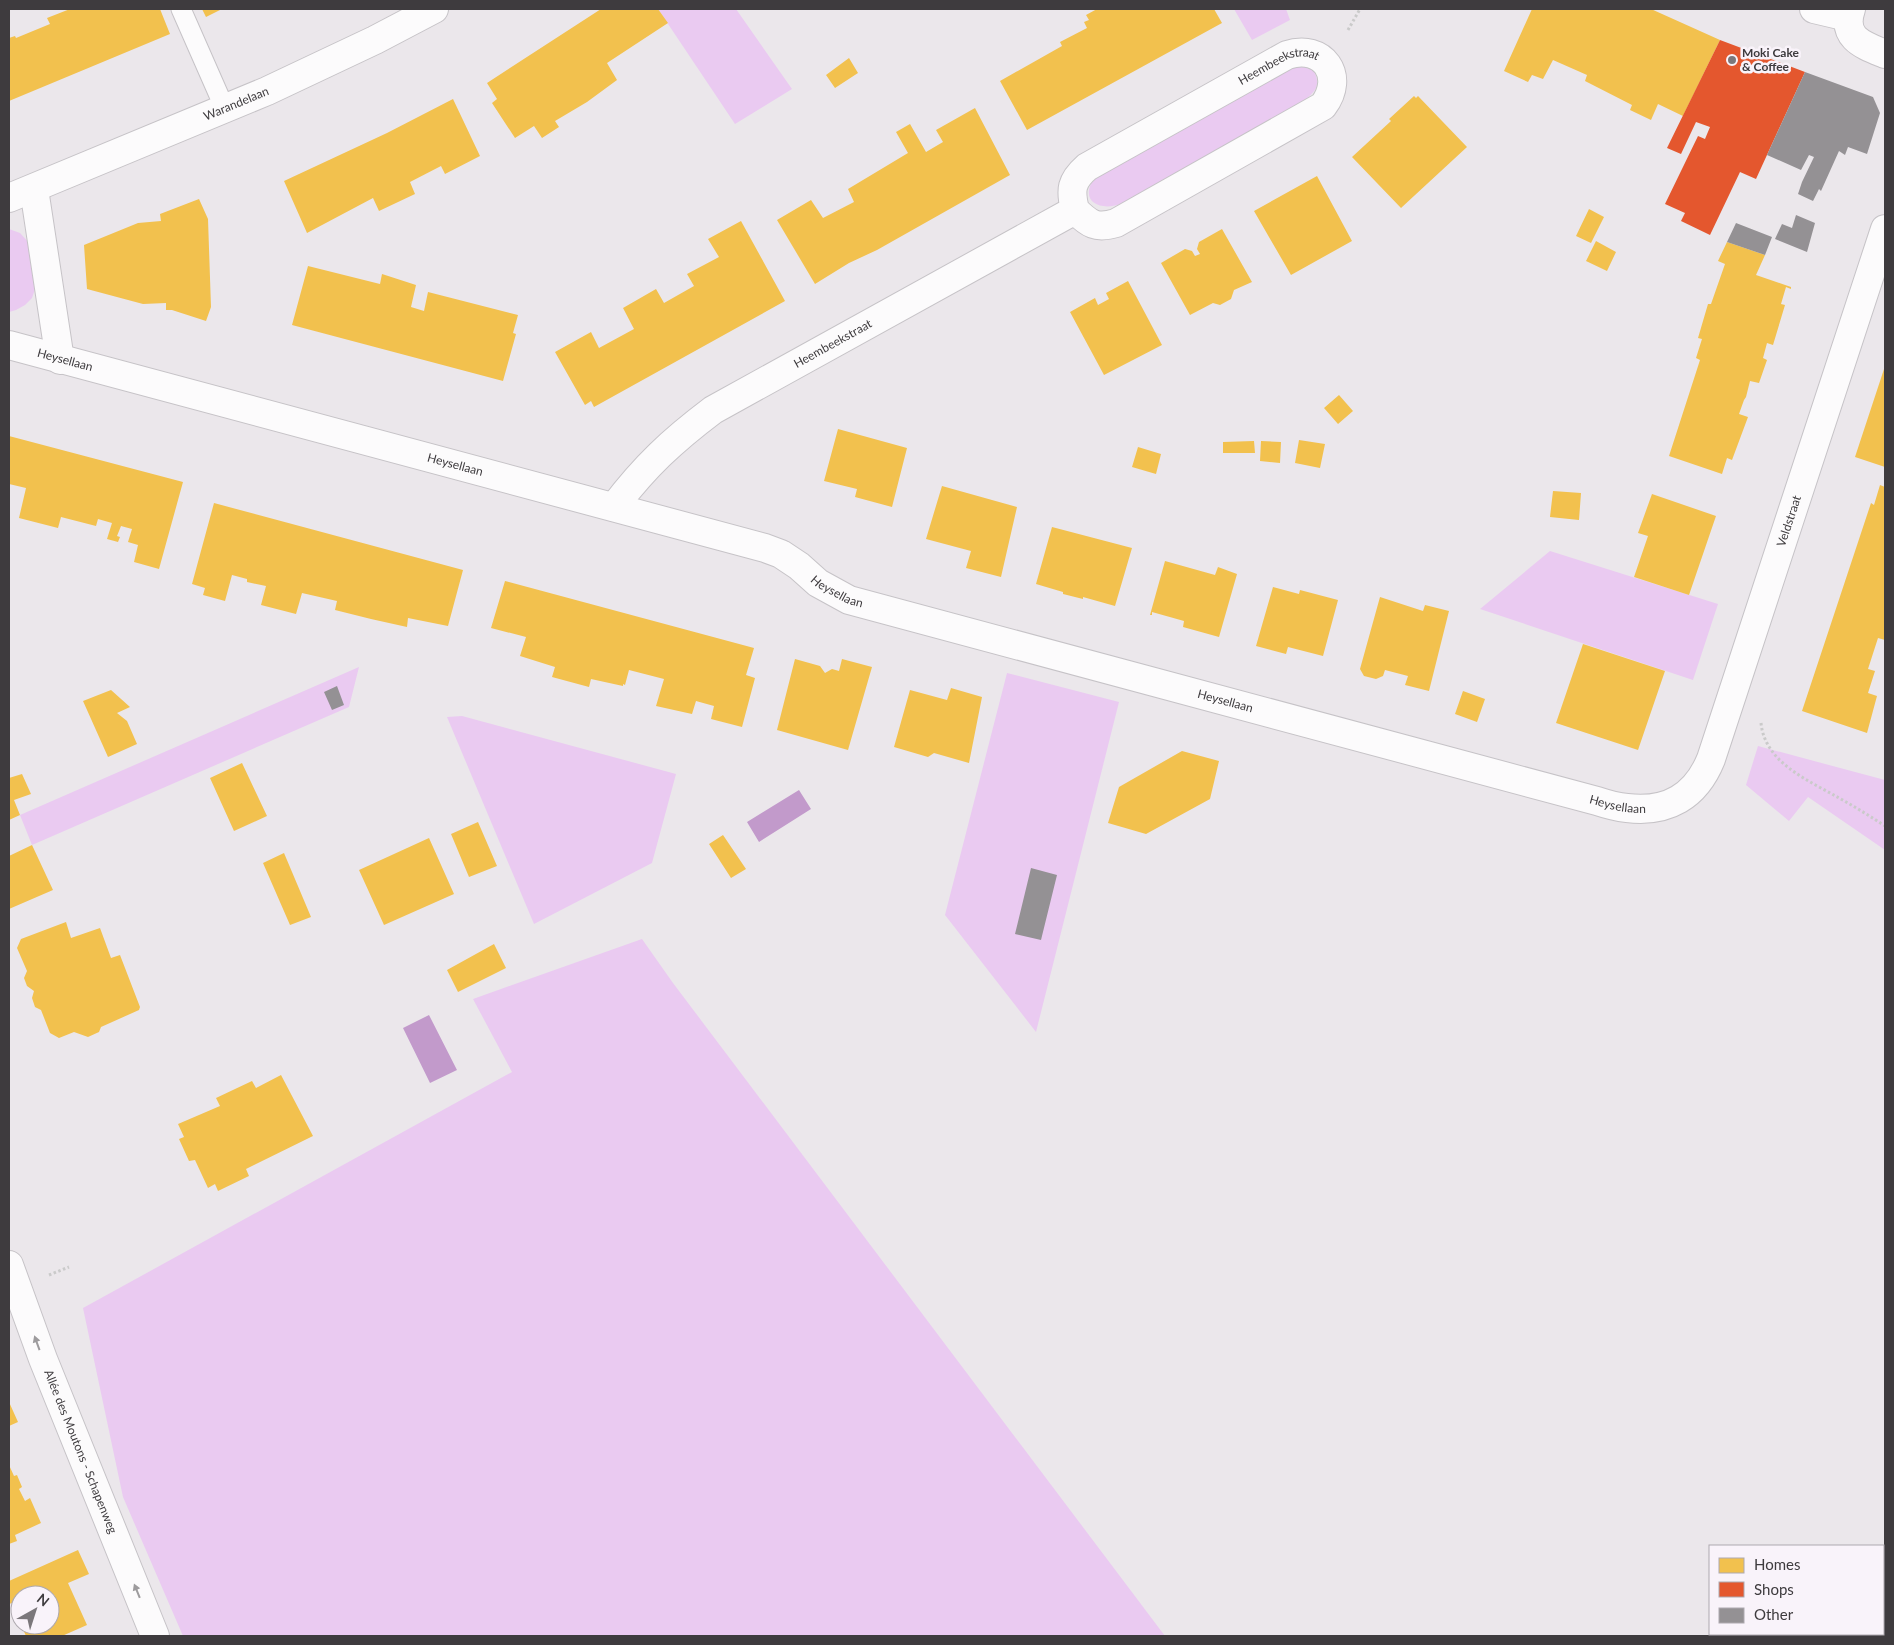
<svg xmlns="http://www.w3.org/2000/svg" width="1894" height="1645" font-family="Lato,sans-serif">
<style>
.green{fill:#eacaf1}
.water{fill:#c29acb}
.homes{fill:#f2c14e}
.shops{fill:#e4572e}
.building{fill:#949194}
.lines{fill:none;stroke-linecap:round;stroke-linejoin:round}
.service-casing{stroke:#c6c3c7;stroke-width:21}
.minor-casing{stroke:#c6c3c7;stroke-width:30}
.path{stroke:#cacaca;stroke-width:3;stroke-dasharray:2.5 2.5;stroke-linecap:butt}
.service{stroke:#fcfbfc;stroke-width:19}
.minor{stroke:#fcfbfc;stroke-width:28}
.oneway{fill:#9d9b9d}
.poi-dot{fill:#7b777b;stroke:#f9f3fa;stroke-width:2}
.labels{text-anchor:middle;stroke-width:5;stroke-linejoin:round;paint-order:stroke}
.poi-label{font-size:12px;font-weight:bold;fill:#3e3b3e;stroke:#f9f3fa;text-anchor:start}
.street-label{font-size:12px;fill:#3e3b3e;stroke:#f9f3fa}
</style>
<rect width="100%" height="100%" fill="#ebe7eb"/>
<path class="green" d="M658 9H736L792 89 735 124Z
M1234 9H1286L1290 20 1252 40Z
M1299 65 1314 71C1320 84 1317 90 1306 99L1123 203C1102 212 1078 203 1094 178L1285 71Z
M9 229 20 233 32 246 37 283 32 298 25 305 16 310 9 312Z
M1550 551 1718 604 1693 680 1480 609Z
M359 667 349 707 32 845 20 815Z
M1007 673 1119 702 1036 1032 945 915Z
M462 716 676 774 652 863 534 924 447 717Z
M1758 746 1885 780V850L1808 797 1789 821 1746 785Z
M642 939 673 983 1165 1636H183L123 1497 83 1308 512 1072 473 999Z
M1885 1577V1636H1831L1833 1634H1883V1580Z"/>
<path class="water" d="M799 790 811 809 759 842 747 822Z
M429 1015 457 1070 430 1083 403 1028Z"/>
<path class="homes" d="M70 9H160L170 34 9 101V38L15 36 16 38 50 24 47 18Z
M202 9H222L206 17Z
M601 9H658L668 23 607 63 617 80 587 102 555 121 559 127 542 138 534 126 515 138 492 103 497 99 487 83Z
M1097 9H1214L1222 23 1027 130 1000 81 1062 46 1060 42 1087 28 1084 22 1089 20 1086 15Z
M1532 9H1651L1720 40 1683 116 1658 104 1651 120 1630 110 1632 105 1585 81 1587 75 1553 60 1543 79 1532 75 1528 82 1504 71Z
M849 58 858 73 835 88 826 75Z
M1414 96 1416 98 1418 96 1467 147 1401 208 1352 157 1391 121 1389 119Z
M453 99 480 156 445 174 441 166 410 182 415 194 379 211 373 198 307 233 284 181 387 133Z
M975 108 1010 175 877 250 849 263 815 284 777 220 811 200 823 218 854 202 848 189 908 153 896 132 910 124 926 152 943 142 936 130Z
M1317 176 1352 241 1291 275 1254 211Z
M199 199 208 219 211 307 206 321 172 310H166V303L143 304 87 289 84 245 138 223 161 221 160 214Z
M1589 209 1604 217 1591 243 1576 236Z
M741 221 785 301 594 407 591 401 585 405 555 352 591 332 599 348 634 329 623 308 656 289 664 303 694 286 687 274 719 257 708 239Z
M1222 229 1252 282 1234 290 1231 299 1220 305 1213 303 1190 315 1161 263 1185 249 1192 251 1195 256 1200 254 1197 249 1199 242Z
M1596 241 1616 252 1607 271 1586 261Z
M1727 242 1765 255 1756 275 1791 287V289L1786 287 1781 304 1785 305 1773 345 1767 343 1763 358 1767 360 1759 383 1750 381 1746 397 1744 400 1739 414 1748 417 1732 460 1727 458 1722 474 1669 456 1700 360 1696 358 1702 339 1698 338 1708 304H1711L1725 264 1718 261Z
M308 266 380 284 382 274 416 285 411 307 424 311 428 292 518 315 513 333 516 334 503 381 292 325Z
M1128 281 1162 345 1104 375 1070 312 1095 298 1098 305 1109 299 1106 293Z
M1885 366V467L1855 457Z
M1339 395 1353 411 1338 424 1324 408Z
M838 429 907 448 892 507 855 497 857 489 824 481Z
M9 436 183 482 159 569 134 562 138 545 128 542 132 529 121 526 117 536 120 537 118 542 107 539 112 523 98 519 96 526 61 517 58 528 19 518 26 488 9 484Z
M1299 440 1325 444 1320 468 1295 463Z
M1254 441 1255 453H1223V442Z
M1261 441 1281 442 1280 463 1260 461Z
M1138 447 1161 454 1156 474 1132 467Z
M1880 485 1885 487V640L1878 638 1868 669 1875 671 1868 693 1877 696 1867 733 1802 711 1871 503 1874 505Z
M942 486 1017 507 1001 577 966 568 971 551 926 539Z
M1553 491 1581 493 1579 520 1550 517Z
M1652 494 1716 516 1689 595 1634 577 1648 536 1638 533Z
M214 503 463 570 448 626 408 618 407 627 371 619 335 610 337 601 302 593 296 614 261 605 266 586 247 582V579L232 575 225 601 203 595 205 588 192 584Z
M1052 527 1132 548 1115 606 1083 597V599L1063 594V592L1036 584Z
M1165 561 1215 575 1218 567 1237 574 1219 637 1183 627 1184 621 1152 612V615H1150Z
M505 581 754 648 746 675 755 678 742 727 711 719 714 706 696 701 692 714 656 706 664 679 629 670 625 685 623 684V686L591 679 589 687 552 677 555 667 520 656 526 637 491 628Z
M1273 587 1299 594 1300 590 1338 600 1323 656 1288 647 1286 654 1256 646Z
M1380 597 1423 611 1425 605 1449 611 1429 691 1405 685 1408 676 1385 670 1383 676 1376 679 1364 676 1360 669Z
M1583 644 1665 671 1638 750 1556 723Z
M795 659 820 666 825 673 832 669 839 671 842 659 872 667 848 750 777 730Z
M951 688 982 697 969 763 934 753 928 757 894 747 910 690 947 700Z
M111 690 130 707 117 713 127 721 137 744 108 757 83 701Z
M1463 691 1485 699 1477 722 1455 714Z
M1182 751 1219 761 1210 799 1146 834 1108 823 1119 787Z
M242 763 267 816 234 831 210 778Z
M22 774 31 794 14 800 20 815 9 820V778Z
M478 822 497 866 469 877 451 834Z
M723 835 746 869 731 878 709 844Z
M429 838 454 894 384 925 359 870Z
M32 845 53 890 9 909V856Z
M284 853 311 917 290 925 263 863Z
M66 922 71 938 100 928 111 958 120 955 140 1007 139 1010 101 1027 99 1032 88 1037 74 1032 59 1038 50 1033 41 1010 35 1007 32 998 34 991 27 986 24 978 27 971 17 948 21 939Z
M494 944 506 968 458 992 447 970Z
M281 1075 313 1136 246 1169 249 1176 218 1191 215 1184 208 1188 195 1160 189 1161 179 1139 184 1137 178 1124 220 1106 216 1098 252 1081 256 1088Z
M9 1402 18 1422 9 1426Z
M9 1465 14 1476 17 1475 22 1487 19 1489 25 1501 30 1498 41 1523 15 1535 17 1541 9 1544Z
M78 1550 89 1574 68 1583 87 1625 62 1636H26L21 1625H50V1595H20V1622L12 1603 9 1604V1581Z"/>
<path class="shops" d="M1720 40 1805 72 1756 179 1740 172 1710 235 1681 221 1685 213 1665 204 1698 136 1705 139 1710 127 1696 122 1681 154 1667 148Z"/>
<path class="building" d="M1805 72 1873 97 1880 113 1867 154 1848 147 1845 155 1839 151 1821 191 1819 189 1813 201 1798 194 1802 182 1814 157 1809 155 1801 170 1767 155Z
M1796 215 1815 223 1807 252 1775 239 1782 224 1792 228Z
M1736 223 1772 237 1765 255 1727 242Z
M337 686 344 705 332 710 324 692Z
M1031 868 1057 875 1041 940 1015 934Z"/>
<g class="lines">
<defs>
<path id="service" d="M181 9 225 109"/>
<g id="minor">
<path d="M1814 9 1848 17"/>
<path d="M1851 9C1841 38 1863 45 1885 54"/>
<path d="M34 189 60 360"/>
<path id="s1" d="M9 198 267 91 375 40 434 9"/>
<path id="s2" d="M9 345 765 548 781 554 799 566 818 583 849 600 1597 801C1606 804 1617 807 1627 808 1668 813 1696 796 1711 759L1885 229"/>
<path id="s3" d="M614 507C645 466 672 441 713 410L1075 210C1070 190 1071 181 1087 167L1287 55C1323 43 1346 76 1323 106L1116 223C1096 229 1089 224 1075 210"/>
<path id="s4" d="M9 1265 43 1359 155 1636"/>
</g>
</defs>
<use href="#service" class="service-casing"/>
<use href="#minor" class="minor-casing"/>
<path class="path" d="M1348 30 1360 9
M1761 723C1765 763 1808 780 1839 798 1855 807 1870 816 1885 826
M49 1275 69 1267
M1883 1555 1885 1552
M1806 1636 1808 1634"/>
<use href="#service" class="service"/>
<use href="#minor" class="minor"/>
</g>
<defs><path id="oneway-solid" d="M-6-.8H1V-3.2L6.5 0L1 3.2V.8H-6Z" transform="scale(1.25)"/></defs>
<g class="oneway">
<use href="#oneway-solid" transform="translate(37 1343) rotate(-110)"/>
<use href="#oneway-solid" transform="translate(137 1591) rotate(-112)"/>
</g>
<circle class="poi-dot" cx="1732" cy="60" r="5"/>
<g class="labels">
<g class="poi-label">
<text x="1742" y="57">Moki Cake<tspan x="1742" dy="14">&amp; Coffee</tspan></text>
</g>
<g class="street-label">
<text dy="4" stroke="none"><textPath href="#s3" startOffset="819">Heembeekstraat</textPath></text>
<text dy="4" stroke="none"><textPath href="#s1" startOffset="246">Warandelaan</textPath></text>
<text dy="4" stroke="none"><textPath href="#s3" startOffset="276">Heembeekstraat</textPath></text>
<text dy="4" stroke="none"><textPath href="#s2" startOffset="58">Heysellaan</textPath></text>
<text dy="4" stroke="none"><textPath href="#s2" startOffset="462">Heysellaan</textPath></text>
<text dy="4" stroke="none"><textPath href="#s2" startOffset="2044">Veldstraat</textPath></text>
<text dy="4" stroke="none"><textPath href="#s2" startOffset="868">Heysellaan</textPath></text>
<text dy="4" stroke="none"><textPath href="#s2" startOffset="1272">Heysellaan</textPath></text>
<text dy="4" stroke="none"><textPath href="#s2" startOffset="1678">Heysellaan</textPath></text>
<text dy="4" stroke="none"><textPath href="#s4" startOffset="200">Allée des Moutons - Schapenweg</textPath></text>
</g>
</g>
<rect width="1894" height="1645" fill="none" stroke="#3e3b3e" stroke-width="20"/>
<rect x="1709" y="1545" width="175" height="90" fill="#f9f3fa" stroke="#aea9af"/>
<rect x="1719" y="1558" width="25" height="15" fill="#f2c14e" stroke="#aea9af"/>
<text x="1754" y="1570" font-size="15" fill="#3e3b3e">Homes</text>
<rect x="1719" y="1582" width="25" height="15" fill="#e4572e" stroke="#aea9af"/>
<text x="1754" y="1595" font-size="15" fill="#3e3b3e">Shops</text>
<rect x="1719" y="1608" width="25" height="15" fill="#949194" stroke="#aea9af"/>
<text x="1754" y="1620" font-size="15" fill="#3e3b3e">Other</text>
<g transform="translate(35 1610) rotate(39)"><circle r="24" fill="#f9f3fa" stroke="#aea9af"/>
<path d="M0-4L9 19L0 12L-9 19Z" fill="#7b777b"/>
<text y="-8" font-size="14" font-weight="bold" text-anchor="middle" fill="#3e3b3e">N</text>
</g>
</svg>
